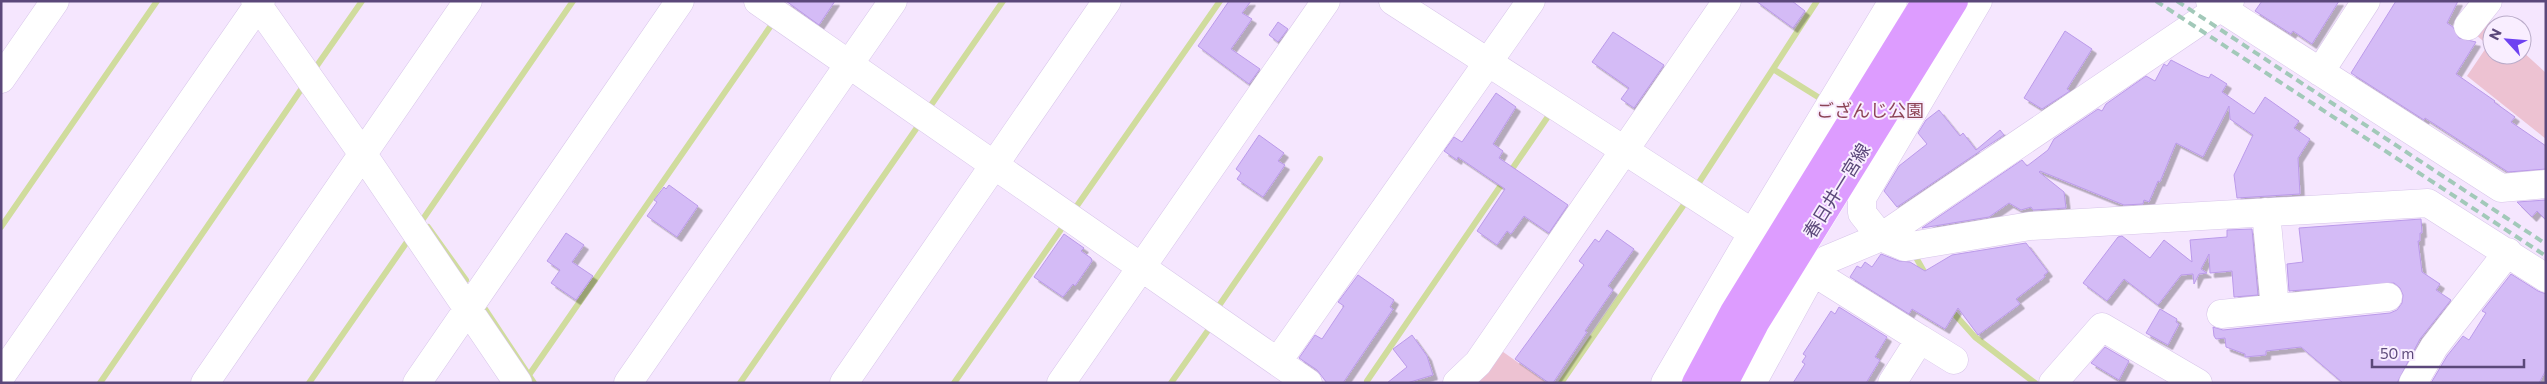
<svg xmlns="http://www.w3.org/2000/svg" width="2547" height="384" font-family="Commissioner,'Noto Sans JP',sans-serif">
<style>
.green{fill:#edc2d2}
.lines{fill:none;stroke-linecap:round;stroke-linejoin:round}
.stream{stroke:#d0dc9d;stroke-width:6}
.building{fill:#d4bbf6;stroke:#bb9aea;filter:url(#shadow)}
.minor-casing{stroke:#d7c5e9;stroke-width:29}
.minor{stroke:#fff;stroke-width:28}
.rail{stroke:#a2c9b9;stroke-width:4;stroke-dasharray:8 5;stroke-linecap:butt}
.major-bridge-casing{stroke:#fff;stroke-width:29;stroke-linecap:butt}
.major-bridge{stroke:#dd9cff;stroke-width:28}
.labels{text-anchor:middle;stroke-width:4;stroke-linejoin:round;paint-order:stroke}
.park-label{font-size:18px;fill:#8d4457;stroke:#f9eeff}
.street-label{font-size:18px;fill:#5b487a;stroke:#f9eeff}
</style>
<defs>
<filter id="shadow"><feDropShadow dx="4.5" dy="4.5" stdDeviation="0" flood-color="#0004"/></filter>
</defs>
<rect width="100%" height="100%" fill="#f5e6fe"/>
<path class="green" d="M2482 15 2493 25 2492 55H2522V51L2546 73V139L2467 76 2488 45 2470 30Z
M1499 349 1547 383H1471Z"/>
<g class="lines">
<path class="stream" d="M1817 1 1773 69 1818 97
M316 67 362 1
M929 108 1003 1
M1698 184 1773 69
M1074 210 1220 1
M423 219 573 1
M1 227 157 1
M428 227 466 280
M1914 254 1926 275
M1949 308 1975 337 2035 383
M485 309 534 383
M1216 310 1320 159
M529 375 770 27
M1367 381 1547 118
M100 383 300 91
M309 383 409 239
M740 383 916 129
M954 383 1062 228
M1171 383 1209 329
M1561 383 1683 206"/>
</g>
<path class="building" d="M786 1H835L819 25Z
M1229 1H1251L1242 13 1252 19 1231 49 1260 69 1249 84 1198 46Z
M1756 1H1792L1805 11 1793 28Z
M2262 1H2339L2312 44 2293 31 2291 34 2255 11Z
M2396 1H2458L2447 23 2453 27 2459 38 2476 42 2456 74 2495 101 2494 102 2515 117 2511 122 2546 146V169L2508 172 2425 118 2424 120 2351 73Z
M1278 22 1288 29 1278 42 1269 35Z
M2065 31 2092 49 2067 89 2070 91 2042 109 2024 98Z
M1613 32 1664 65 1634 108 1621 99 1629 88 1592 62Z
M2171 60 2200 75 2209 78 2211 74 2227 84 2222 92 2254 114 2265 97 2299 121 2294 128 2310 139 2298 158 2300 194 2237 198 2234 175 2253 135 2230 119 2229 106 2203 157 2176 143 2160 182 2158 181 2149 202 2144 200 2143 204 2124 205 2040 171 2039 172 2064 192 2066 208 2033 210 2031 207 2021 210 2009 203 1989 217 1922 228 2022 160 2027 166 2048 150 2054 139 2098 109 2102 111 2106 104 2146 76 2155 81 2164 64 2167 66Z
M1496 93 1516 107 1493 144 1503 151 1499 158 1568 205 1549 233 1524 216 1511 234 1507 231 1497 245 1477 231 1505 189 1458 157 1457 160 1444 151 1454 137 1462 142Z
M1939 110 1960 136 1963 133 1976 150 2000 130 2004 135 1897 207 1884 191 1899 166 1927 144 1918 133 1926 120Z
M1259 135 1284 153 1278 161 1285 165 1263 197 1237 179 1241 173 1236 169Z
M669 185 698 206 677 237 647 216 657 202 654 200 664 187 666 189Z
M2546 200V220L2537 211 2532 217 2517 202Z
M2421 219 2422 233H2420V241H2418L2422 272 2440 284 2436 290 2451 300 2420 339 2397 383H2343L2301 347 2266 351V355L2245 357V354L2226 347 2225 338 2216 339 2214 336 2213 327 2223 330 2390 313 2397 310 2402 303 2403 295 2400 288 2394 283 2289 291 2287 264 2303 262 2299 228Z
M2252 229 2258 295 2234 297 2232 271 2210 273 2209 254 2201 269 2207 273 2199 274 2194 284 2193 274 2181 275 2158 305 2124 279 2107 301 2083 283 2118 237 2122 236 2150 258 2164 240 2192 262 2190 240 2227 237V230Z
M1607 230 1634 249 1608 286 1613 290 1585 331 1587 332 1553 383H1549L1515 359 1584 265 1579 261 1595 239 1599 242Z
M566 233 584 245 572 262 593 276 576 300 551 283 560 270 547 261Z
M1064 234 1084 248 1081 251 1091 258 1092 261 1075 286 1073 284 1063 297 1034 277Z
M2026 243 2048 272 2044 275 2045 277 2016 299 2020 304 1978 335 1958 308 1945 329 1912 309 1909 314 1850 277 1857 266 1861 268 1865 262 1872 267 1881 254 1899 261 1910 262 1925 271 1952 255Z
M2511 274 2538 291 2546 294V370L2539 383H2431L2447 356 2463 336 2469 340 2486 313 2482 311Z
M1358 275 1394 300 1390 307 1393 309 1343 383H1327L1317 370 1299 358 1315 335 1322 339 1344 306 1338 302Z
M1839 307 1887 337 1875 357 1880 360 1866 383H1793L1805 364 1802 362 1806 356 1803 354 1831 311 1835 314Z
M2160 309 2177 319 2176 322 2179 324 2168 345 2146 333Z
M1412 335 1427 356 1433 375 1407 383H1387L1407 367 1393 349Z
M2105 347 2129 361 2119 380 2091 363Z"/>
<g class="lines">
<defs>
<path id="minor" d="M255 1 362 153 518 383
M758 1 1308 383
M1393 1 1813 272 1826 260 1881 237 2230 1
M1978 1 1862 198V213L1881 237 1905 247 2030 226 2428 203 2546 278
M2210 1 2501 188 2546 184
M2468 26 2488 1
M2320 72 2366 1
M1 79 55 1
M2266 212 2275 308
M2221 314 2388 297
M1920 339 1954 360
M1278 361 1531 1
M1 376 261 1
M205 383 468 1
M417 383 680 1
M628 383 893 1
M844 383 1107 1
M1061 383 1326 1
M1457 383 1478 363 1727 1
M1665 383 1752 234 1893 1
M1752 383 1813 272 1920 339 1892 383
M2053 383 2102 327 2198 383
M2413 383 2434 347 2508 252"/>
</defs>
<use href="#minor" class="minor-casing"/>
<use href="#minor" class="minor"/>
<path class="rail" d="M2156 1 2546 256
M2177 1 2546 244"/>
<defs>
<path id="major-bridge" d="M1696 383 1734 312 1926 1
M1724 383 1755 323 1954 1"/>
</defs>
<use href="#major-bridge" class="major-bridge-casing"/>
<use href="#major-bridge" class="major-bridge"/>
</g>
<g class="labels">
<g class="park-label">
<text x="1870" y="117">ござんじ公園</text>
</g>
<g class="street-label">
<text transform="translate(1837 191) rotate(-58)" y="6">春日井一宮線</text>
</g>
</g>
<rect width="2547" height="384" fill="none" stroke="#5b487a" stroke-width="5"/>
<g transform="translate(2507 40) rotate(296)"><circle r="24" fill="#f9eeff" stroke="#baacca"/>
<path d="M0-4L9 19L0 12L-9 19Z" fill="#6e42f1"/>
<text y="-8" font-size="14" font-weight="bold" text-anchor="middle" fill="#5b487a">N</text>
</g>
<path d="M2372 359v8h152v-8" fill="none" stroke="#5b487a" stroke-width="2.5"/>
<text x="2380" y="359" font-size="15" fill="#5b487a" stroke="#f9eeff" stroke-width="4" paint-order="stroke">50 m</text>
</svg>
